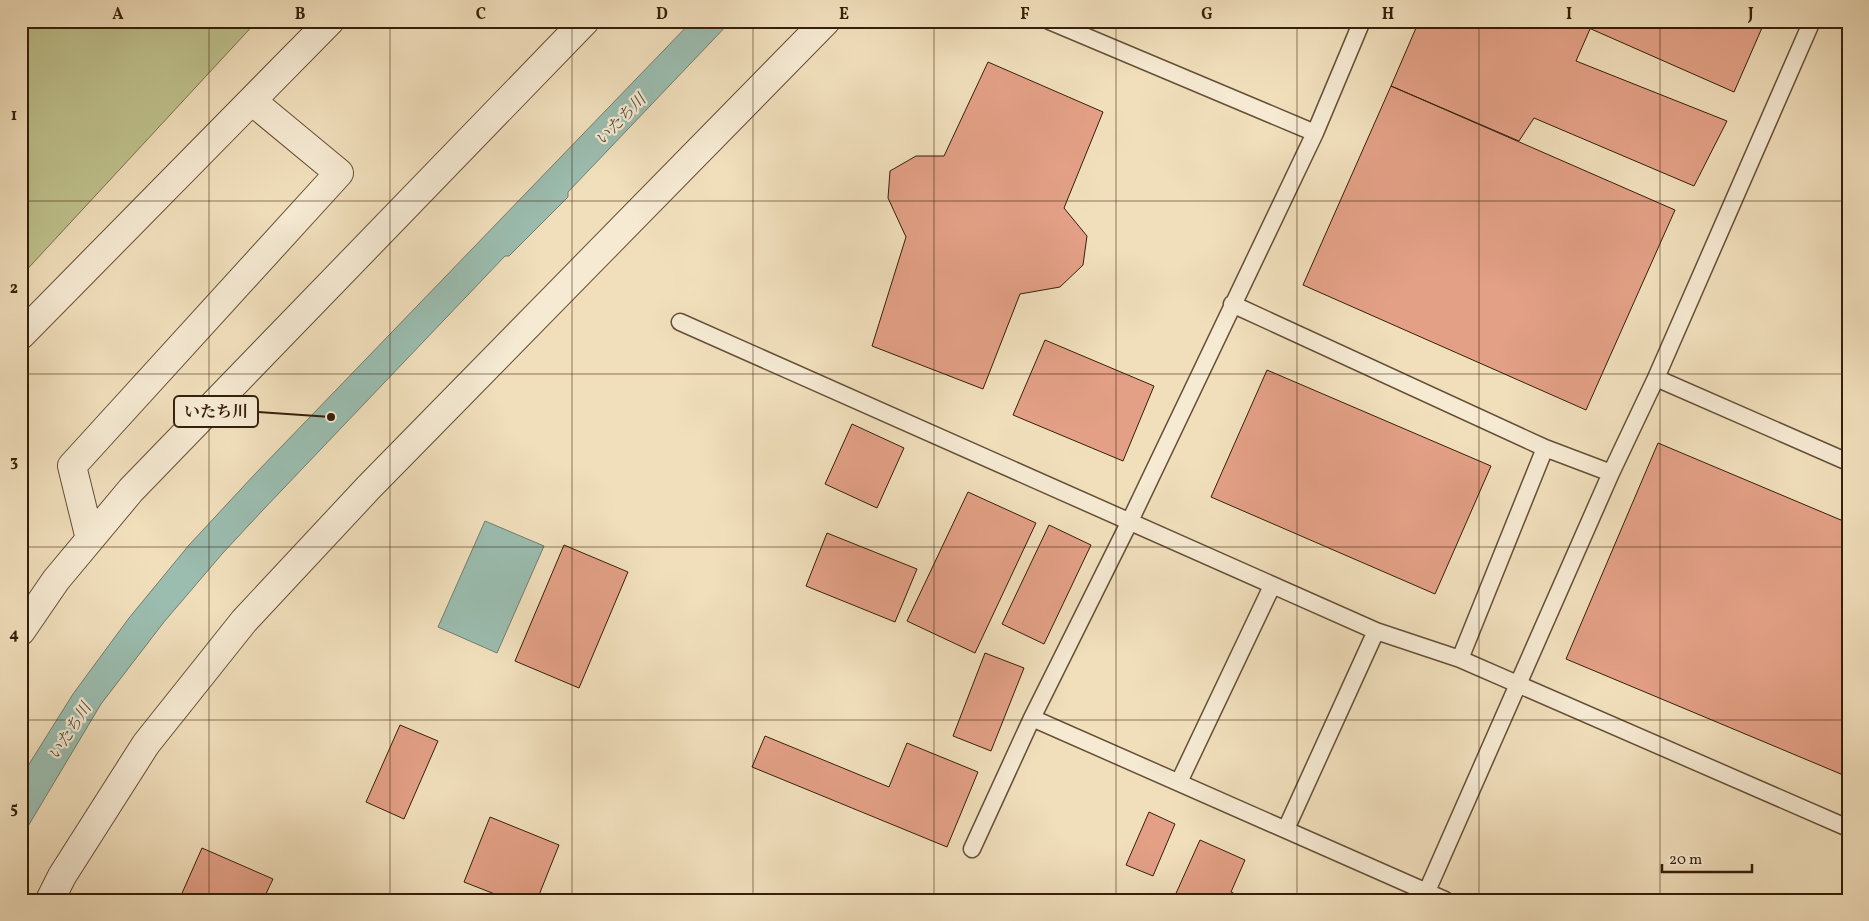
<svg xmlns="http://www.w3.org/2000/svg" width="1869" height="921" font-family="Vollkorn,'Noto Serif JP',serif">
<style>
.green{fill:#bec18d;stroke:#7a704b}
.water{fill:#9bbdb0;stroke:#737e6d}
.building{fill:#e3a086;stroke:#361f09}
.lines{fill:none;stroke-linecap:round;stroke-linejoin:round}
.lane-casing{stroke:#654f36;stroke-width:19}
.street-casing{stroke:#654f36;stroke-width:30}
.lane{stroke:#f6ead3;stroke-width:16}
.street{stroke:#f6ead3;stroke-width:28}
.grid{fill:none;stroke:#361f09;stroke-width:1;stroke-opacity:0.55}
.labels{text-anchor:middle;stroke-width:4.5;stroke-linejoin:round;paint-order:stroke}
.water-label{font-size:16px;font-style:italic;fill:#544e3b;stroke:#f6ead3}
.leader{fill:none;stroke:#361f09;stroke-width:2}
.callout-dot{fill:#361f09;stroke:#f6ead3;stroke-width:2}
.callout{fill:#f6ead3;stroke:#361f09;stroke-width:2}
.callout-label{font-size:16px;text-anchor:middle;font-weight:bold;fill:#361f09}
.neatline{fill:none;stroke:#361f09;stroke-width:2}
.grid-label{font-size:16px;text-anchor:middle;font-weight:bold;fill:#361f09}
</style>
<rect width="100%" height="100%" fill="#f1dfbc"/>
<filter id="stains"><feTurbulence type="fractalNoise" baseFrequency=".004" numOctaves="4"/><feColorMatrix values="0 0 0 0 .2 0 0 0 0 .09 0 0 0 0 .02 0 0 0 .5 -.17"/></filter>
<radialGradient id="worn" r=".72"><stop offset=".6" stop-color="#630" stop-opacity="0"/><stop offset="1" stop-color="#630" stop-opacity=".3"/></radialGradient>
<path class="green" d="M21 21H257L21 276Z"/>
<path class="water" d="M692 21H731L568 192V197L509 256H505L262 511 222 554 164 622 101 704 21 838V777L73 694 129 618 189 545 255 474Z
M485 521 544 546 497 653 438 627Z"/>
<path class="building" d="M1419 21H1573L1590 29 1576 61 1727 121 1694 186 1534 118 1519 141 1391 86Z
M1573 21H1765L1734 92Z
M988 62 1103 112 1064 208 1087 236 1083 265 1060 287 1020 294 983 389 872 346 906 237 888 198 890 171 916 156H944Z
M1391 86 1675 210 1586 410 1303 285Z
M1045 340 1154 386 1123 461 1013 415Z
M1267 370 1491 466 1435 594 1211 497Z
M852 424 904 448 877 508 825 484Z
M1658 443 1848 523V777L1566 659Z
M968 492 1036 523 975 653 907 621Z
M1049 525 1091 545 1044 644 1002 624Z
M827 533 917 569 895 622 806 586Z
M564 545 628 572 579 688 515 661Z
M985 653 1024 668 991 751 953 736Z
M400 725 438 741 404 819 366 802Z
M765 736 889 787 907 743 978 772 947 847 752 767Z
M1149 812 1175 824 1153 876 1126 865Z
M490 817 559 845 537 900H510L464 882Z
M1200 840 1245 860 1231 892 1248 900H1173Z
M202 848 273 879 263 900H179Z"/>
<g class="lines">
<defs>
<path id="lane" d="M1049 21 1315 133
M680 322 1376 631 1460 659 1545 448 1232 304
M1656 378 1848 462
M1545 448 1611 473
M1460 659 1848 828
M1032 718 1445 900
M1179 782 1272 586
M1286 829 1376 631
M972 849 1032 718 1129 523 1315 133 1362 21
M1427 891 1611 473 1656 378 1812 21"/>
<path id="street" d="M21 335 330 21
M90 539 72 466 339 173 252 101
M21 631 56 580 131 490 585 21
M50 900 62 876 146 744 244 621 369 487 826 21"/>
</defs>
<use href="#lane" class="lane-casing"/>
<use href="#street" class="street-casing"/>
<use href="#lane" class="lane"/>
<use href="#street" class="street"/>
</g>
<path class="grid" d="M209 21V900M390 21V900M572 21V900M753 21V900M934 21V900M1116 21V900M1297 21V900M1479 21V900M1660 21V900M21 201H1848M21 374H1848M21 547H1848M21 720H1848"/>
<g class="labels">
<g class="water-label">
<text transform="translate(620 119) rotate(-46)" y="6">いたち川</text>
<text transform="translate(69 731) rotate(-57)" y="6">いたち川</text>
</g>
</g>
<path class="leader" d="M331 417L258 412"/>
<circle class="callout-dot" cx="331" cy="417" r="5"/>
<rect class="callout" x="174" y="396" width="84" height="31" rx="5"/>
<g class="callout-label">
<text x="216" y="417">いたち川</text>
</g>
<rect width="1869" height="921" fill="none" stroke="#f1dfbc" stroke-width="55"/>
<path d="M1662 864v8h90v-8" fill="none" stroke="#361f09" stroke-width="2.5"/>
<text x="1669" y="864" font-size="15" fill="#361f09" stroke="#f6ead3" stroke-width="4" paint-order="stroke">20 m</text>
<rect x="28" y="28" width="1814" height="866" class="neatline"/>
<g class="grid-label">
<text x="118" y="19">A</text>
<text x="300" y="19">B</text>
<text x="481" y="19">C</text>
<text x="662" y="19">D</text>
<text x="844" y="19">E</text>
<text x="1025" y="19">F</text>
<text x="1207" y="19">G</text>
<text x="1388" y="19">H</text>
<text x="1569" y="19">I</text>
<text x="1751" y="19">J</text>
<text x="14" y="120">1</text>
<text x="14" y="293">2</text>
<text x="14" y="466">3</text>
<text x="14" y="639">4</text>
<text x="14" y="813">5</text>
</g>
<rect width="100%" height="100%" filter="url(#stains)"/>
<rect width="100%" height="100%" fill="url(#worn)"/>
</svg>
